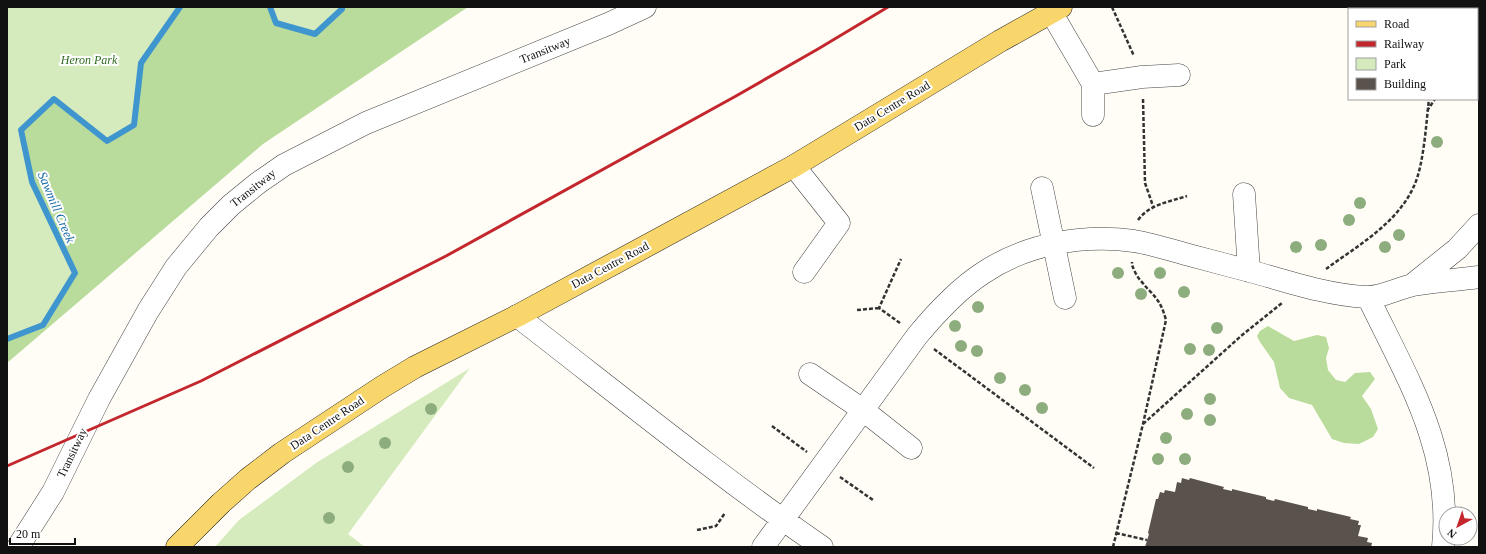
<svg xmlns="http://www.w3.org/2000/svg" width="1486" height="554" font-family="Georgia,serif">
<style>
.green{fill:#d5ebbd}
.forest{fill:#b9dc9c}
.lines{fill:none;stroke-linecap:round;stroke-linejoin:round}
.stream{stroke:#3f96cf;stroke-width:6}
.building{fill:#5a524d}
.minor-casing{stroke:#444;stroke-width:23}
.major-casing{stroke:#222;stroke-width:23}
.path{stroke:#333;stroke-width:2.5;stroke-dasharray:4 2;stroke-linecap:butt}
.minor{stroke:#fff;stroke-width:22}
.major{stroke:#f9d66b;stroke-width:22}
.rail{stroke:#c4262e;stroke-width:3}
.tree{fill:#8dad7f}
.labels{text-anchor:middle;stroke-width:4;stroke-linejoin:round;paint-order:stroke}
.street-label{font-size:12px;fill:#111;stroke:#fff}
.park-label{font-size:12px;font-style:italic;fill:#2f6b1f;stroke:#fff}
.water-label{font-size:13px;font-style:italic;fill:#1768a6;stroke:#fff}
</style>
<rect width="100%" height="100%" fill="#fffdf5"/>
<path class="green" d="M7 7H180L141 63 134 125 107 141 54 99 32 182 75 273 43 325 7 339Z
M270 7H342V9L315 34 276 23Z
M470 368 348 534 365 547H215L239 520 316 463Z"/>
<path class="forest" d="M180 7H270L276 23 315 34 342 9V7H468L263 144 7 363V339L43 325 75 273 32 182 21 130 54 99 107 141 134 125 141 63Z
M1356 7H1418L1419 9H1356Z
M1268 326 1294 341 1317 335 1326 337 1329 348 1326 358 1328 370 1336 380 1345 382 1355 373 1370 372 1375 379 1362 396 1371 409 1378 429 1373 437 1359 444 1344 443 1332 439 1312 405 1289 398 1280 388 1274 362 1260 342 1257 336 1260 331Z"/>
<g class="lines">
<path class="stream" d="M270 7 276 23 315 34 342 9V7
M7 339 43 325 75 273 32 182 21 130 54 99 107 141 134 125 141 63 180 7"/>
</g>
<path class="building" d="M1182 478 1189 480 1190 478 1224 487 1223 489 1232 491V489L1266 497V499L1274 501 1275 499 1308 507V509L1317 511V509L1351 517 1350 519 1359 521 1358 525H1361L1358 536 1368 538 1367 542 1372 543 1371 547H1145L1149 534 1148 533 1156 499H1158L1160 492 1164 493 1165 490 1175 492 1177 482 1181 483Z"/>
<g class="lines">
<defs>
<path id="minor" d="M1051 12 1093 84V115
M1093 84 1142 77 1179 75
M794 166 839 223 804 272
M1042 188 1065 298
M1244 194 1249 271
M1412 285 1457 249 1479 225
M1368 297C1408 380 1453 451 1443 547
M517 316C618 394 717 475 822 547
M810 374 863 410 911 448
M18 547 53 492 99 399 148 311 176 267 209 227 231 205 258 183 284 165 366 123 608 24 645 7
M763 547 917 336C936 313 957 290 983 273 1026 244 1082 234 1134 241 1152 244 1171 250 1189 255 1212 261 1234 267 1257 273 1292 283 1329 295 1366 297 1380 298 1399 288 1413 285 1434 281 1457 280 1479 277"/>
<path id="major" d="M177 547 221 503 248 479 282 453 382 387 415 367 517 316 794 166 1000 41 1061 7"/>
</defs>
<use href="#minor" class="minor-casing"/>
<use href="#major" class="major-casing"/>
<path class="path" d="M1112 7 1134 56
M1441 9 1442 7
M1477 36 1479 33
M1143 99 1145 183 1153 206
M1427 111 1435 99
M1138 220C1150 204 1169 202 1187 196
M1326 269C1357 246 1397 224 1414 186 1424 164 1426 124 1429 99
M857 310 879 308
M900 323 879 308 901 259
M934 349 1094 468
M1143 424 1241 336 1282 303
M772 426 807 452
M840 477 873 500
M697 530 716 526 725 513
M1116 533 1147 540
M1113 547 1143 424 1166 320C1160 298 1154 297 1141 281 1137 277 1134 270 1132 265V262"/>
<use href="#minor" class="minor"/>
<use href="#major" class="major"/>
<path class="rail" d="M7 466 201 381 446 256 736 96 818 49 888 7"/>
</g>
<g class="tree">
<circle cx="1437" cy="142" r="6"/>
<circle cx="1360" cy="203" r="6"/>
<circle cx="1349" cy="220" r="6"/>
<circle cx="1399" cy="235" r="6"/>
<circle cx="1321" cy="245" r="6"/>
<circle cx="1296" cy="247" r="6"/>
<circle cx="1385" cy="247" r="6"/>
<circle cx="1118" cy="273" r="6"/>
<circle cx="1160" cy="273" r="6"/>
<circle cx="1184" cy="292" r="6"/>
<circle cx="1141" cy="294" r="6"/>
<circle cx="978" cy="307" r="6"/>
<circle cx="955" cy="326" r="6"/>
<circle cx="1217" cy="328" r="6"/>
<circle cx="961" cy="346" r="6"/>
<circle cx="1190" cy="349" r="6"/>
<circle cx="1209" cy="350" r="6"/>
<circle cx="977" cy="351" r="6"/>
<circle cx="1000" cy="378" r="6"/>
<circle cx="1025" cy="390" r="6"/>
<circle cx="1210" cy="399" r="6"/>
<circle cx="1042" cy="408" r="6"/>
<circle cx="431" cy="409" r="6"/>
<circle cx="1187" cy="414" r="6"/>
<circle cx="1210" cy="420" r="6"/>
<circle cx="1166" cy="438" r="6"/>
<circle cx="385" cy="443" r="6"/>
<circle cx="1158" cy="459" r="6"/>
<circle cx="1185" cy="459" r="6"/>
<circle cx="348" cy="467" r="6"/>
<circle cx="329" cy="518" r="6"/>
</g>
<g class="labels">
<g class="street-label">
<text transform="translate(545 50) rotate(-22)" y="4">Transitway</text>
<text transform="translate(892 106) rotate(-31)" y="4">Data Centre Road</text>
<text transform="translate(253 188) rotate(-38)" y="4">Transitway</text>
<text transform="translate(610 265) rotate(-28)" y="4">Data Centre Road</text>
<text transform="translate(327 423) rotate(-34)" y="4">Data Centre Road</text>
<text transform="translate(72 453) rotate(-64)" y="4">Transitway</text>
</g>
<g class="park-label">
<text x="89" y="64">Heron Park</text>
</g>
<g class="water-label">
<text transform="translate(57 207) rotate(67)" y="5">Sawmill Creek</text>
</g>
</g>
<rect width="1486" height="554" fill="none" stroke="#111111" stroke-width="16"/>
<rect x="1348" y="8" width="130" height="92" fill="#ffffff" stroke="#a0a0a0"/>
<rect x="1356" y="21" width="20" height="6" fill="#f9d66b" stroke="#a0a0a0"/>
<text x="1384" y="28" font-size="12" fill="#111111">Road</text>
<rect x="1356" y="41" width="20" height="6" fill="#c4262e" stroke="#a0a0a0"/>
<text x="1384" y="48" font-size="12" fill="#111111">Railway</text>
<rect x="1356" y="58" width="20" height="12" fill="#d5ebbd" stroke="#a0a0a0"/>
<text x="1384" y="68" font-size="12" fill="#111111">Park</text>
<rect x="1356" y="78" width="20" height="12" fill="#5a524d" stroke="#a0a0a0"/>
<text x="1384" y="88" font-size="12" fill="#111111">Building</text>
<g transform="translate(1458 526) rotate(220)"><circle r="19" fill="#ffffff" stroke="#a0a0a0"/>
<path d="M0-3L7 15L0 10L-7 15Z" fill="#c4262e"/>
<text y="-6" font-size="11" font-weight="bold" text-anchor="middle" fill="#111111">N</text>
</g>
<path d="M10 538v6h65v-6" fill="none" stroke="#111111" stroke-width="2"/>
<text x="16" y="538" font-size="12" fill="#111111" stroke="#ffffff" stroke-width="3" paint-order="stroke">20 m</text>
</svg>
